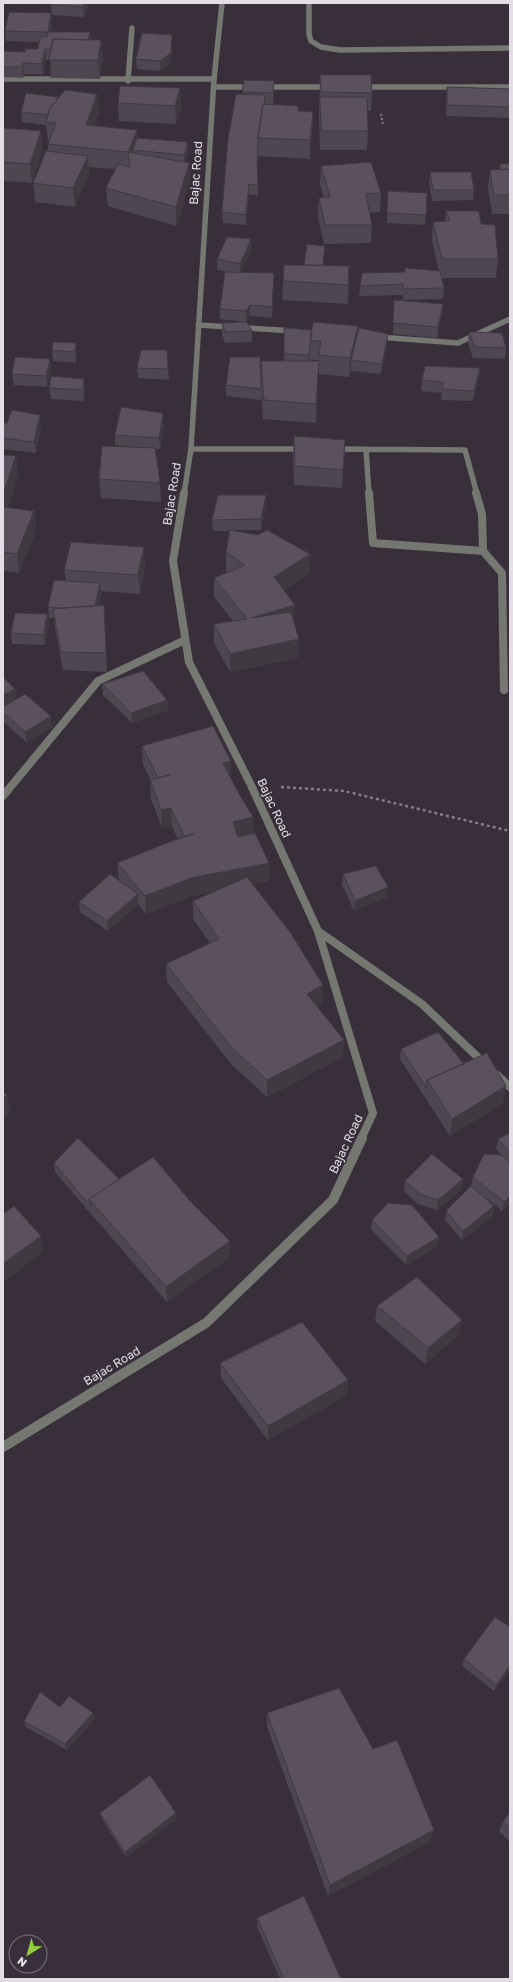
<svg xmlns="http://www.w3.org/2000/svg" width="513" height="1982" font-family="'Golos Text',sans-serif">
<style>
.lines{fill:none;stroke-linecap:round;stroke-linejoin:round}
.path-far1{stroke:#847d87;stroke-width:2;stroke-dasharray:2 2;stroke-linecap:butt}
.path{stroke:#847d87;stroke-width:2.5;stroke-dasharray:3 3;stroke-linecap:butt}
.minor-far1{stroke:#747871;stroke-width:5.5}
.minor{stroke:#747871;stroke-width:8}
.tertiary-far2{stroke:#747871;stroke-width:5.5}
.tertiary-far1{stroke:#747871;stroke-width:8}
.tertiary{stroke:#747871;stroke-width:10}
.wall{fill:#4e4651}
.shaded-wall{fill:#403942}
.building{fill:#5b515e;stroke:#403942}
.labels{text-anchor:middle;stroke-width:3;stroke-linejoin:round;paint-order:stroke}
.street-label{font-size:12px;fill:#e3dee5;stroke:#382f3b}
</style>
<rect width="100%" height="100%" fill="#382f3b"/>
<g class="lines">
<path class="path-far1" d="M381 114 383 125"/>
<path class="path" d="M281 787 344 791 510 831"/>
<path class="minor-far1" d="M309 3V34L311 41 321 47 340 50 510 48
M3 79H214
M128 81 132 28
M214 87H253
M265 87H331
M361 87H510
M198 325 295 331
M378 337 458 343 510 319
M191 449H304
M333 449 465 450 477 494
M366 449 369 494"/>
<path class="minor" d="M369 493 373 543 483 551
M476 493 482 514 483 551 502 573 504 690
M3 796 98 681 185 640
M318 931 422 1004 485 1064
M496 1074 510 1087"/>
<path class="tertiary-far2" d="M184 494 191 449 214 79 222 3"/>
<path class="tertiary-far1" d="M184 493 173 561 189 662 251 785 318 931 373 1113 361 1139"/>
<path class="tertiary" d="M3 1447 206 1323 333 1200 362 1138"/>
</g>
<path class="wall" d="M51 5 89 6 84 17 52 15Z
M52 23 51 32H90L91 40H101L103 58 100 79 51 78 50 60H46L43 74H24L23 78 3 77V51L25 52 38 49 39 42 6 41 5 31Z
M172 45 171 63 160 71 137 69 136 59Z
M320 75 372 93 371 111H367L368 131 367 150H320L319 115Z
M244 80 274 92 273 104H265V105L298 106V111L313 112 312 130 310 159 259 156 257 168 258 196 249 194 246 225 223 223 222 212 242 94Z
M447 87 510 89V118L446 116Z
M180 88 181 106 176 124 119 121 118 103Z
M97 94 99 113 94 126 137 130V138L188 142V153L185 162 189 163 190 181 176 226 108 206 106 188 115 169 89 167V174L75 207 35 202 33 183 48 152V144L49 140H48L46 125 22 122 21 112 58 97V99Z
M3 128 41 131 42 150 32 183 3 181Z
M500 164H510V214H492L488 188 490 170H499Z
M321 166 381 193 380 212 369 213 372 225 371 243 324 244 318 217 319 198H324L320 185Z
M430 172 474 190 473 200 432 201 429 183Z
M388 191 427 193 425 225 387 223Z
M446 211 481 224 498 259 496 278H442L444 288 443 299 403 300V295L359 296 360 286 439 271 432 241 433 222 445 221Z
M325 246 323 265 349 266 348 304 282 300 283 281 304 265Z
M251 250 241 272 274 273 272 318 250 316 246 322 220 319V309L228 272 217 270V259Z
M394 300 443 304 442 314 437 338 393 334Z
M222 323 252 331V342L225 343 222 334Z
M284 328 358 334 387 344 381 374 351 371 349 377 319 374V360H310V357L309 361 318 380 316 423 263 419 261 389V400L226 396V385L261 373V361H284Z
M469 332 506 348 505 359 473 358 468 343Z
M76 343 77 354 76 363 53 361 52 350Z
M50 359 51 370 47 387 14 385 12 374Z
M137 368 168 369 169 380 138 378Z
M480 368 479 379 473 401 441 400 442 393 421 391 422 380Z
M49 388 85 389 84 401 51 399Z
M3 423 41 426 36 453 3 449Z
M164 424 160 449H155L160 483 161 502 101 498 99 479 135 447 115 445V435Z
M294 436 345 440 342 488 294 485 293 455Z
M3 455 16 456 18 475 8 508 34 511 36 530 19 573 3 571Z
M266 506 261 530H231L310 554V572L284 590 294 623 298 658 230 672 214 643V624L233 621 214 597V578L228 573 226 571V552L230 531H213L212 520Z
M145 566 140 594 100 591 101 594 98 605 105 624 107 672 63 670 55 628 54 618H49L48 607 66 581 64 570Z
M47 614 49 624 45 645 12 644 11 633Z
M3 677 15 689 17 699 53 727 27 743 3 721Z
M102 684 167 700 168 710 132 723 103 695Z
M142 746 231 761V779L238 792 253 817V833L269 863V881L252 884 323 985 322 1003 317 1006 343 1057 267 1097 231 1064 167 982 166 964 210 943 193 919V901L215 891 192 896 146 914 138 904 108 931 80 912 79 902 119 880 117 863 178 839 172 827 162 828 151 799 150 780H151L143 765Z
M343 874 387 897 354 911 342 885Z
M401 1049 464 1064 503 1103 450 1136 400 1059Z
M510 1133V1203L502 1211 485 1197 494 1206 493 1215 462 1240 445 1220 446 1211 471 1186 473 1177 503 1157 496 1149 498 1139Z
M54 1163 119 1179 230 1257 167 1302 92 1215 55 1172Z
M405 1181 462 1189 437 1210 418 1204 404 1191Z
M372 1220 439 1237 438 1246 406 1265 371 1229Z
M377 1306 459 1335 425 1364 375 1321Z
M220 1363 348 1380 347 1395 268 1440 221 1378Z
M510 1627V1670L494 1691 462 1666 464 1659Z
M60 1707 93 1713 95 1719 67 1750 26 1727 24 1721Z
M267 1713 373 1749 430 1842 328 1896 267 1727Z
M510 1812V1842L499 1832 503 1822Z
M100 1813 177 1819 126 1857 102 1819Z
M257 1918 341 1979H280L257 1927Z"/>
<path class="shaded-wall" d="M85 3H88L89 6 84 17 83 7Z
M51 13 52 23 49 42 48 32Z
M90 32 91 43 87 47Z
M172 35V45L171 63 160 71V61Z
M101 40 103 58 100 79 98 60Z
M45 49 46 60 43 74 42 64Z
M23 63 24 74 23 78 22 67Z
M274 81V92L273 104V93Z
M180 88 181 106 176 124 175 106Z
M97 94 99 113 88 144 86 125Z
M313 112 312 130 310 159V140Z
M137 130 138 148 133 150 134 159 128 152Z
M41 131 42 150 32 183 30 164Z
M188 142V153L184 165V155Z
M258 150V156H259L257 171V161Z
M88 156 89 174 75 207 73 188Z
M189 163 190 181 176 226V207Z
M249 184V194L246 225V215Z
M251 239V250L240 274V264Z
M325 246 324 257 322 284V274Z
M274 273V284L272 318V307Z
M443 304 442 314 437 338 438 327Z
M250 305V316L246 322V311Z
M358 326 357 345 351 360V371L349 377 350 358Z
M388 334 387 344 381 374 382 364Z
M76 343 77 354 76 363 75 352Z
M310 346V357L309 366V355Z
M50 359 51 370 47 387 46 376Z
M319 361 318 380 316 423V404Z
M480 368 479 379 473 401 474 391Z
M84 379 85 389 84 401 83 390Z
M163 413 164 424 160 449 159 438Z
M40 415 41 426 36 453 34 442Z
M16 456 18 475 6 514 3 495Z
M266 495V506L261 530V519Z
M34 511 36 530 19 573 17 554Z
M144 547 145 566 140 594 138 575Z
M310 554V572L274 596V577Z
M100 583 101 594 95 621 94 610Z
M104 605 105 624 107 672 106 653Z
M295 605 294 623 251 618Z
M47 614 49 624 45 645 44 635Z
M299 639 298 658 230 672V654Z
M15 689 17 699 3 707V695Z
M167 700 168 710 132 723 131 713Z
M51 716 53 727 27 743 25 732Z
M231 761V779L223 763Z
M171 808 172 827 162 828 161 810Z
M253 817V835L233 840V822Z
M269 863V881L192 896 146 914 145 896 191 878Z
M388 887 387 897 354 911 355 901Z
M138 894V904L108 931 107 921Z
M323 985 322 1003 306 1012 307 994Z
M344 1040 343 1057 267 1097V1080Z
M506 1086 503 1103 450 1136 452 1119Z
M7 1095 11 1112 3 1119V1099Z
M463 1179 462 1189 437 1210 438 1200Z
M510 1196V1203L502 1211 504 1202Z
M494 1206 493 1215 462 1240 463 1231Z
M41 1236 43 1252 3 1282V1264Z
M439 1237 438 1246 406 1265 407 1256Z
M230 1241V1257L167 1302 166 1287Z
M462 1320 459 1335 425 1364 428 1348Z
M348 1380 347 1395 268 1440V1426Z
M510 1666V1670L494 1691 496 1685Z
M93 1713 95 1719 67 1750 65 1744Z
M176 1813 177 1819 126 1857 125 1852Z
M434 1830 430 1842 328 1896 330 1885Z"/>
<path class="building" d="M52 3H85L83 7 51 5Z
M9 12 51 13 48 32 5 31Z
M48 32H90L88 40 53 39 51 50 45 49 42 64 23 63 22 67H3V51L25 52V49H38L40 37H47Z
M142 33 172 35 171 53 160 61 136 59Z
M53 39 101 40 98 60H49Z
M320 75H371L372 93 321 92Z
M244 80 274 81 273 93 242 92Z
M120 86 180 88 175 106 118 103Z
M447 87 510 89V107L447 105Z
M65 90 97 94 86 125 137 130 128 152 189 163 176 207 106 188 118 164 130 167 128 152 48 144 56 123 46 122 50 108Z
M26 93 58 97 57 100 50 108 48 115 21 112Z
M236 94 265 95 264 104H263L258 138V150L257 161 258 185 249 184 246 215 222 212 228 139Z
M320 97H367L368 131H321Z
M263 104 298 106V111L313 112 310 140 258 138Z
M3 128 41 131 30 164 3 162Z
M137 138 188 142 184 155 133 150Z
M46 151 88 156 73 188 33 183Z
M371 162 381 193 366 194 372 225H325L319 198 330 197 321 166Z
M500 164H510V169L501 170Z
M510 169V195H494L490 170Z
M430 172H471L474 190H433Z
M388 191 427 193 426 215 387 213Z
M446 211H479L481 224 495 225 498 259H442L433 222 450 221Z
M227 237 251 239 240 264 217 259Z
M307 244 325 246 323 265H304Z
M284 265 349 266 348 285 283 281Z
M405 268 440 271 444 288 403 289V284L360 286 362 273 405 272Z
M225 272 274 273 272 307 250 305 246 311 220 309Z
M394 300 443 304 438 327 393 323Z
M247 322 252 331 225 332 222 323Z
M313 322 358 326 350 358 319 355 321 341H310Z
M284 328 312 330 309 355 284 354Z
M359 328 388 334 382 364 351 360Z
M469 332 502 333 506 348 475 347Z
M53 342 76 343 75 352 52 350Z
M141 350H167L168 369 137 368Z
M15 357 50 359 46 376 12 374Z
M230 357H260L261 389 226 385Z
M261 361H319L316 404 264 400Z
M425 366 480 368 474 391 442 389 443 382 422 380Z
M51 376 84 379 83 390 49 388Z
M121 407 163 413 159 438 115 435Z
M12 410 40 415 34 442 3 438V423H7Z
M294 436 345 440 343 470 295 466Z
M102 446 155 448 160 483 99 479Z
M3 455 16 456 3 495Z
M218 495H266L261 519 212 520Z
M3 507 34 511 17 554 3 552Z
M230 530 258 535 267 530 310 554 274 577 295 605 251 618 291 612 299 639 230 654 214 624 247 619 214 578 245 565 226 552Z
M71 542 144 547 138 575 64 570Z
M54 580 100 583 95 606 62 608 48 607Z
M104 605 106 653 61 652 53 609Z
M15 613 47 614 44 635 11 633Z
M143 671 167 700 131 713 102 684Z
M3 677 15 689 3 695Z
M25 694 51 716 25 732 3 712V707Z
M213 726 231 761 223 763 238 792 253 817 233 822 238 837 255 833 269 863 191 878 145 896 117 863 169 842 194 834 184 836 171 808 161 810 150 780 170 775 158 778 142 746Z
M376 866 388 887 355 901 343 874Z
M110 874 138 894 107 921 79 902Z
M247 877 290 932 323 985 307 994 344 1040 267 1080 231 1047 166 964 219 939 193 901Z
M438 1032 464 1064 427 1080 426 1087 401 1049Z
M487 1053 506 1086 452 1119 427 1080Z
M3 1092 7 1095 3 1099Z
M510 1133V1152L498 1139Z
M78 1138 119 1179 89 1199 90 1206 54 1163Z
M432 1154 463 1179 438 1200 420 1194 405 1181Z
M484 1154 501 1155 510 1162V1196L504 1202 473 1177Z
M153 1157 190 1201 230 1241 166 1287 89 1199Z
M471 1186 494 1206 463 1231 446 1211Z
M388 1203 412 1205 439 1237 407 1256 372 1220Z
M14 1206 41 1236 3 1264V1214Z
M417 1277 462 1320 428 1348 377 1306Z
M302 1322 348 1380 268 1426 220 1363Z
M495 1617 510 1627V1666L496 1685 464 1659Z
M339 1688 373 1749 397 1740 434 1830 330 1885 267 1713Z
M40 1692 60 1707 69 1696 93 1713 65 1744 24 1721Z
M150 1775 176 1813 125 1852 100 1813Z
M510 1812V1828L503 1822Z
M304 1896 341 1979H284L257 1918Z"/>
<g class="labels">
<g class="street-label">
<text transform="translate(196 173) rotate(-86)" y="4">Bajac Road</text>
<text transform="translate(172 494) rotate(-81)" y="4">Bajac Road</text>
<text transform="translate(274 808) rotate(65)" y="4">Bajac Road</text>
<text transform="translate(346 1144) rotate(-65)" y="4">Bajac Road</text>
<text transform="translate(112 1366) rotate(-31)" y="4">Bajac Road</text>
</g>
</g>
<rect width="513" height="1982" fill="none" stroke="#e3dee5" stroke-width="8"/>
<g transform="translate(28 1954) rotate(217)"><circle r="19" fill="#382f3b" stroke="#7c757f"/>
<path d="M0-3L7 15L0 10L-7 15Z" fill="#93cc3d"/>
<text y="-6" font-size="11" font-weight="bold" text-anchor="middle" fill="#e3dee5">N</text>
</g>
</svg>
